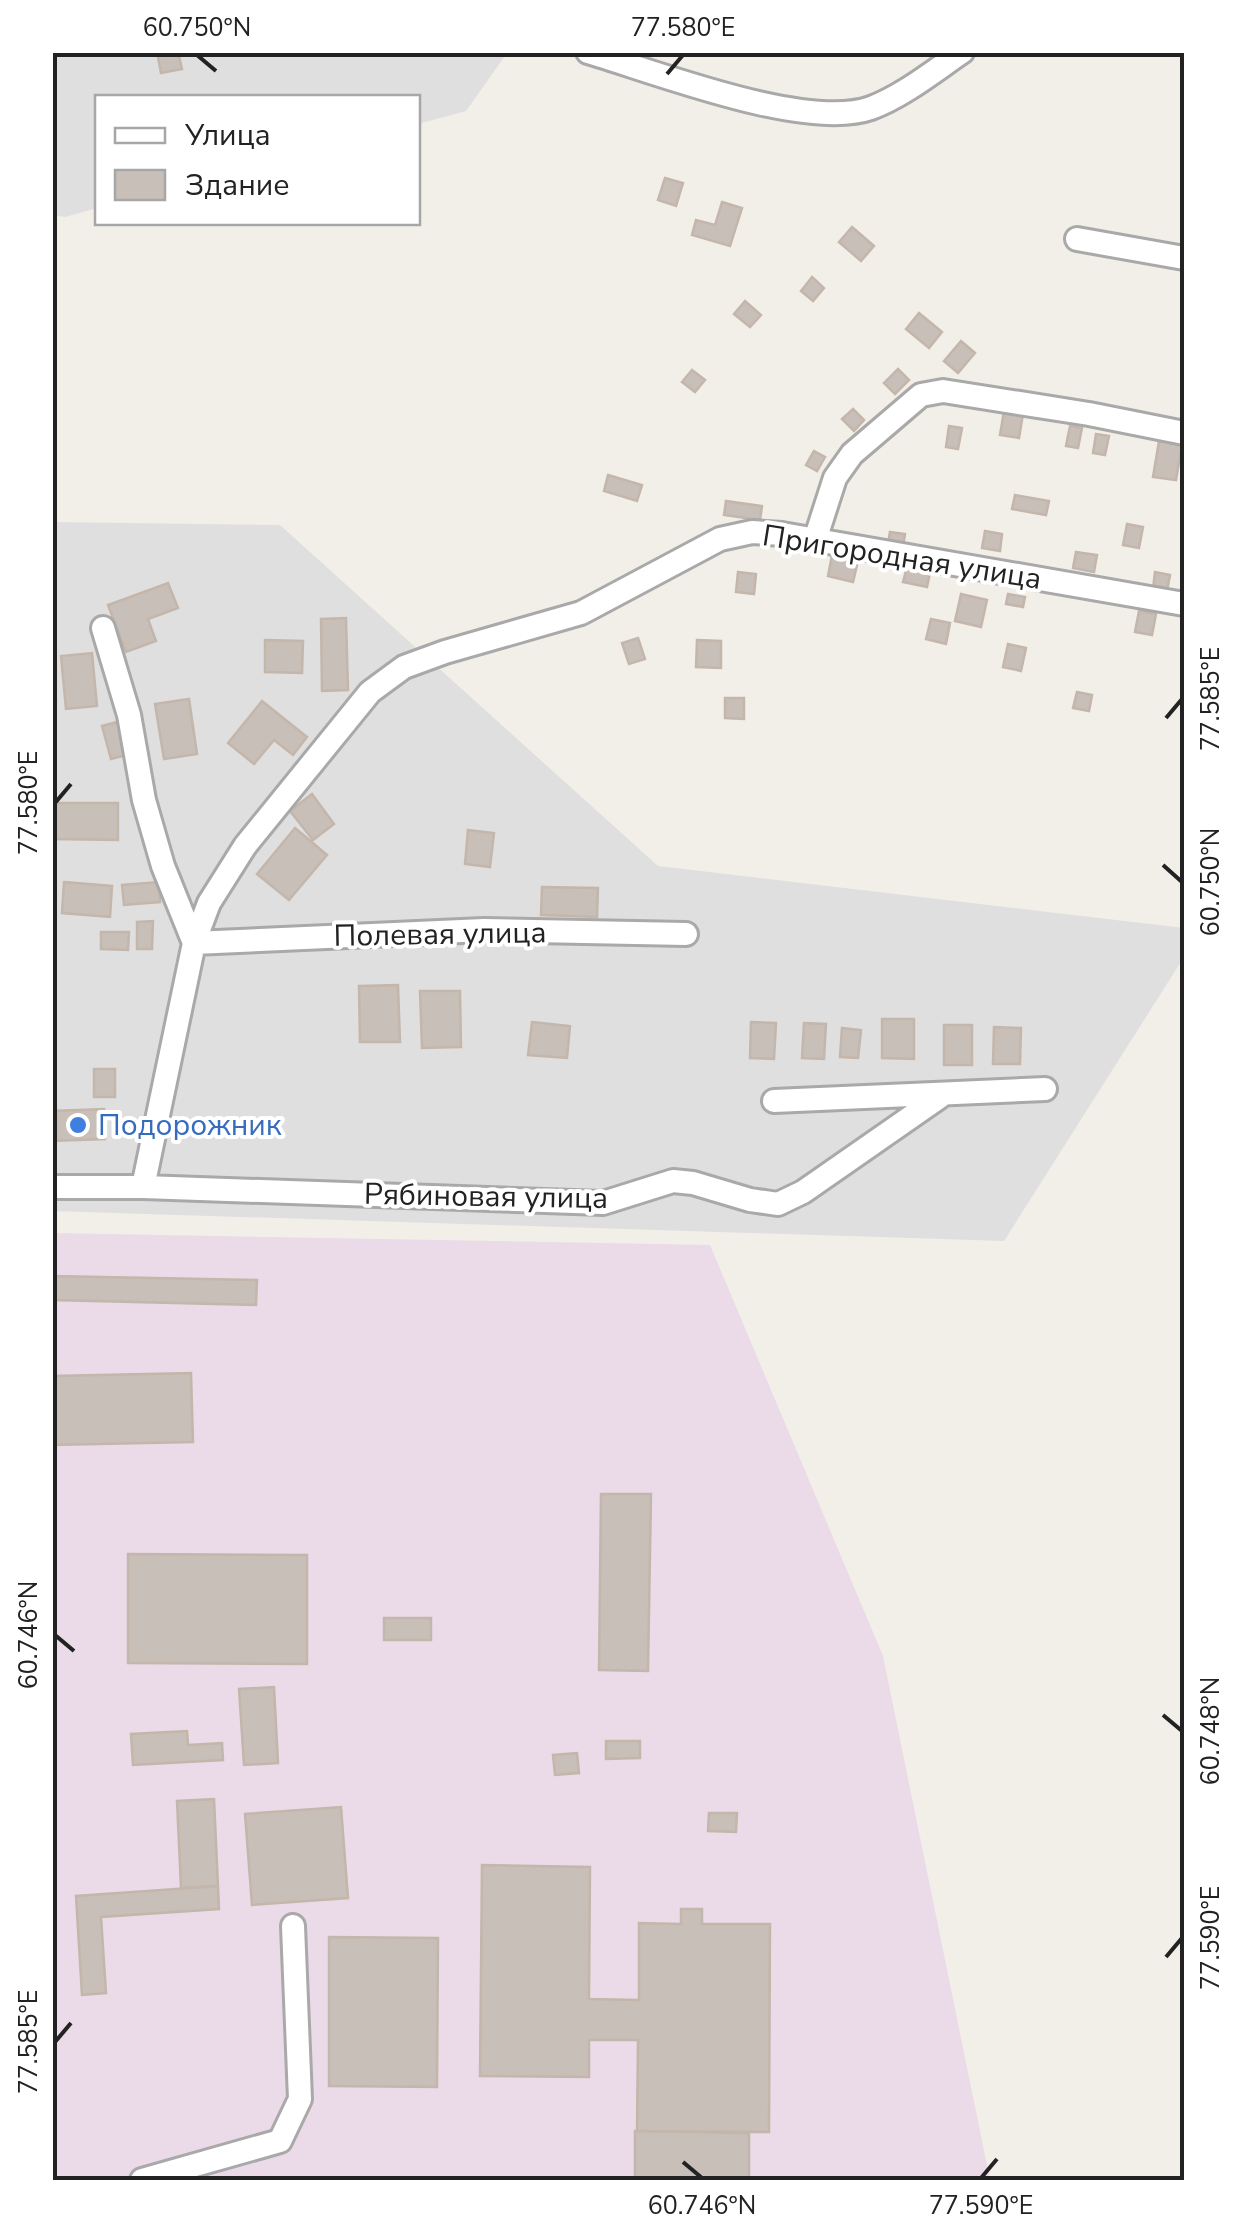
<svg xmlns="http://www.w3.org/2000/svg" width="1237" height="2233" font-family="'Nunito Sans',sans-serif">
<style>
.residential{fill:#e0dfdf}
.industrial{fill:#ebdbe8}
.building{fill:#c7bfb8;stroke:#c4b6ab;stroke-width:2.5}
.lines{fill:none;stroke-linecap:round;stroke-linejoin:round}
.minor-casing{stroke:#a9a9a9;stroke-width:28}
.minor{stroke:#fff;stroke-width:22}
.ticks{fill:none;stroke:#222;stroke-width:4}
.shop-dot{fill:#3f7fe0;stroke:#fff;stroke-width:4}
.labels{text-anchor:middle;stroke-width:8;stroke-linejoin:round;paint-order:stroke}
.street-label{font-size:30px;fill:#222;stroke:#fff}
.shop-label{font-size:30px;fill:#366cbe;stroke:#fff;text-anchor:start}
.neatline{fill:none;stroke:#222;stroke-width:4}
.ticks-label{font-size:25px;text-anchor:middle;fill:#222}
</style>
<rect width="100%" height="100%" fill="#f2efe9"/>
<path class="residential" d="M52 53H507L466 111 418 124V98H98L97 208 65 217 53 215Z
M53 522 280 525 658 866 1184 928V957L1004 1241 53 1211Z"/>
<path class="industrial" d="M53 1233 710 1245 883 1656 990 2180H53Z"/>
<path class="building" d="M157 52H178L182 69 161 73Z
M665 178 683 183 676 206 658 200Z
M722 202 742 208 730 246 692 235 696 220 715 225Z
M852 227 874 246 861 261 839 242Z
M812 277 824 288 813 301 801 291Z
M745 301 761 315 750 327 734 314Z
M919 313 942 332 929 348 906 329Z
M961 341 975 353 958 373 944 361Z
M898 369 909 380 895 394 884 383Z
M692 370 705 380 695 392 682 382Z
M853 409 864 420 854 431 842 419Z
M1004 411 1023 414 1019 438 1000 435Z
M949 426 962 428 958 449 946 447Z
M1070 426 1082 428 1078 448 1066 446Z
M1096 434 1109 436 1105 455 1093 453Z
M1159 441 1182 445 1176 480 1153 477Z
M814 451 825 457 817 471 806 465Z
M608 475 642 485 637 501 604 491Z
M1015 495 1049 501 1046 515 1012 509Z
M726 501 762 506 760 520 724 515Z
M1127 524 1143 527 1139 548 1123 545Z
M985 531 1002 534 1000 551 982 548Z
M890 532 905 534 903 546 888 544Z
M1076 552 1097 555 1094 572 1073 568Z
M832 555 858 561 853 582 828 576Z
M907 567 930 573 927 587 903 582Z
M738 572 756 574 754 594 736 592Z
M1155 572 1170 575 1167 591 1153 589Z
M168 583 178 608 148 619 156 641 126 652 108 605Z
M961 594 987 600 981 627 955 621Z
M1008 594 1025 597 1023 607 1006 604Z
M1139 611 1156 614 1152 635 1135 632Z
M346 618 348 690 322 691 321 619Z
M931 619 950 623 946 644 926 639Z
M638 638 645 659 629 664 622 643Z
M265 640 303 641 302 673 265 672Z
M697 640 721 641V668L696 667Z
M1008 644 1026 648 1021 671 1003 667Z
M92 653 97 706 66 709 61 656Z
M1077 692 1092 695 1089 711 1073 708Z
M725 698H744V719L725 718Z
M189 699 197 754 164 759 155 704Z
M262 701 307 737 293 755 274 740 254 764 228 743Z
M117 722 126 755 111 759 102 726Z
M312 794 334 824 313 840 290 811Z
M53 803H118V840L53 839Z
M295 828 327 855 289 900 257 874Z
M468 830 494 833 490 867 465 864Z
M64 882 112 886 110 917 62 913Z
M159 882 160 902 124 905 122 885Z
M542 887 598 888 597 917 541 915Z
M153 921 152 949H137V922Z
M101 932H129L128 950 101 949Z
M398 985 400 1042H360L359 986Z
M420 991H460L461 1047 422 1048Z
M882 1019H914V1059L882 1058Z
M532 1022 570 1026 567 1058 528 1055Z
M751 1022 776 1023 774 1059 750 1058Z
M804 1023 826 1024 824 1059 802 1058Z
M944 1025H972V1065H944Z
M994 1027 1021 1028 1020 1064H993Z
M842 1028 861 1030 858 1058 840 1057Z
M94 1069H115V1097H94Z
M104 1109 105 1139 52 1141V1111Z
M52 1276 257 1280 256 1305 52 1300Z
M191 1373 193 1442 52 1445V1376Z
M601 1494H651L648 1671 599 1670Z
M128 1554 307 1555V1664L128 1663Z
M384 1618H431V1640H384Z
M274 1687 278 1763 244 1765 239 1689Z
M187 1731 188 1745 222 1743 223 1760 133 1765 131 1734Z
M606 1741H640V1758L606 1759Z
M577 1753 579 1773 555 1775 553 1755Z
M214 1799 218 1886 181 1888 177 1801Z
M341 1807 348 1898 252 1905 245 1814Z
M709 1813H737L736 1832 708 1831Z
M482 1865 590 1867 589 1999 639 2000V1923L681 1924V1909H702V1924H770L769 2132 637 2131 638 2040H589V2077L480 2076Z
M218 1886 219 1909 101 1917 106 1993 82 1995 76 1896Z
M329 1937 438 1938 437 2087 329 2086Z
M635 2131 749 2133V2180H635Z"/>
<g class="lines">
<defs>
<path id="minor" d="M588 52C656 72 806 131 871 108 903 96 934 71 962 52
M1077 239 1184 258
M815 540 835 478 852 454 921 395 943 391 1089 414 1184 433
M103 628 129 715 144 800 163 866 194 943 484 930 686 934
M774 1101 1045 1089
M52 1187H143L603 1203 673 1181 693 1183 750 1200 778 1204 803 1192 941 1096
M143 1187 194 943 209 903 245 846 370 692 404 667 445 652 581 613 720 539 752 532 782 534 1184 604
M142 2180 280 2141 300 2099 293 1926"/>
</defs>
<use href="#minor" class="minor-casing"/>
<use href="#minor" class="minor"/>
</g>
<path class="ticks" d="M197 55 216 71M667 74 683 55M1166 718 1182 699M55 803 71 784M1163 865 1182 882M55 1635 74 1651M1163 1715 1182 1731M1166 1957 1182 1938M55 2042 71 2023M683 2162 702 2178M981 2178 997 2159"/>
<circle class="shop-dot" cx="78" cy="1125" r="10"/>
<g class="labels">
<g class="street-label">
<text transform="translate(902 557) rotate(9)" y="10">Пригородная улица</text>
<text transform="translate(440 934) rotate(-1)" y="10">Полевая улица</text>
<text transform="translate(486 1196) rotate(1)" y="10">Рябиновая улица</text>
</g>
<g class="shop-label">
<text x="98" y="1135">Подорожник</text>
</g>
</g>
<rect width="1237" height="2233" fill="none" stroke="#ffffff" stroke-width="110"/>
<rect x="95" y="95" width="325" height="130" fill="#ffffff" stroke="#a7a7a7" stroke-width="2.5"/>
<rect x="115" y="128" width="50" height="15" fill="#ffffff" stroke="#a7a7a7" stroke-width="2.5"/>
<text x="185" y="145" font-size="30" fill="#222222">Улица</text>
<rect x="115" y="170" width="50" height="30" fill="#c7bfb8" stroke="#a7a7a7" stroke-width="2.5"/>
<text x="185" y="195" font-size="30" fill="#222222">Здание</text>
<rect x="55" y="55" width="1127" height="2123" class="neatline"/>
<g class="ticks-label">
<text x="197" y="36">60.750°N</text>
<text x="683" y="36">77.580°E</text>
<text transform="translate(1210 699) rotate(-90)" y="9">77.585°E</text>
<text transform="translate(28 803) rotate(-90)" y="9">77.580°E</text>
<text transform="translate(1210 882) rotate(-90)" y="9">60.750°N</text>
<text transform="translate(28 1635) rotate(-90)" y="9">60.746°N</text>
<text transform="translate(1210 1731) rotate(-90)" y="9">60.748°N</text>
<text transform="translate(1210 1938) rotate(-90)" y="9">77.590°E</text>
<text transform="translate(28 2042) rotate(-90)" y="9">77.585°E</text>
<text x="702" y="2214">60.746°N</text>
<text x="981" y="2214">77.590°E</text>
</g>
</svg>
